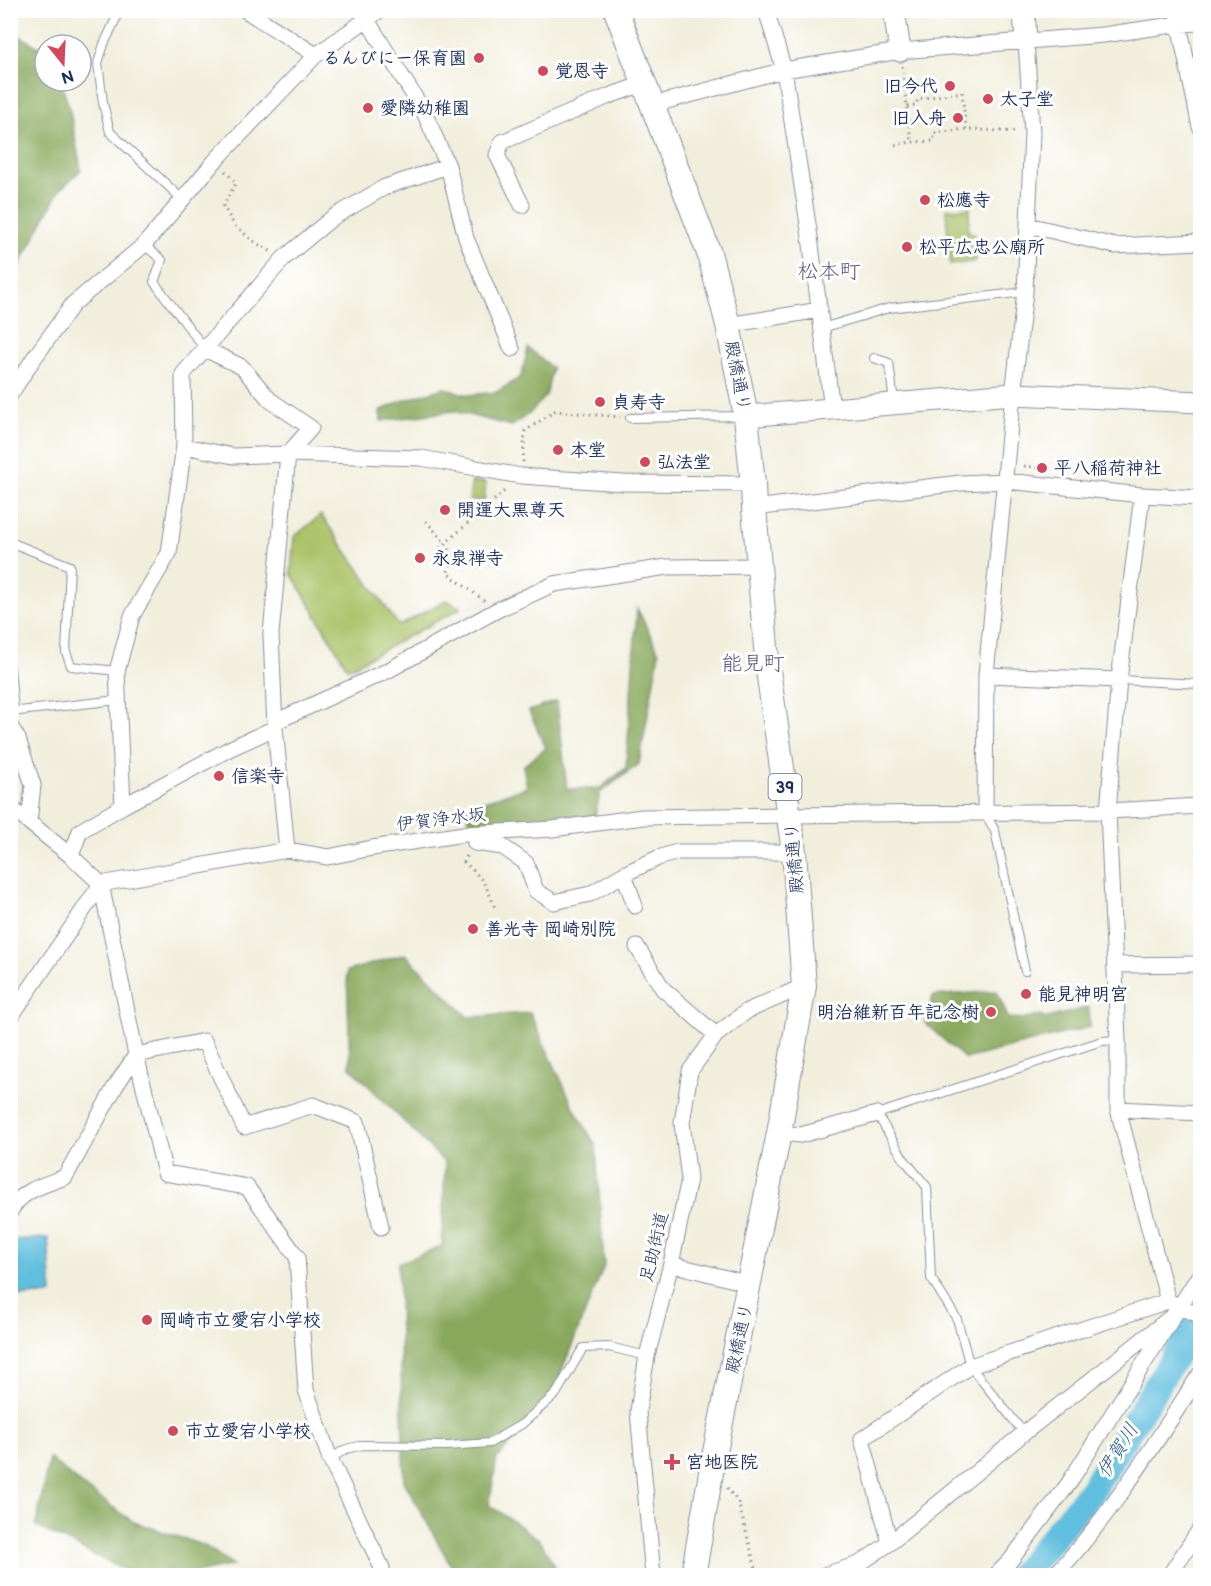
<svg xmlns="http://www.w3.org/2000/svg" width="1211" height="1586" font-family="'Balsamiq Sans','Klee One',sans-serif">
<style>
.green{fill:#abc267;stroke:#637862;stroke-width:1.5}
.forest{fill:#88a85c;stroke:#526c5d;stroke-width:1.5}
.water{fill:#60bede;stroke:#3e769e;stroke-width:1.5}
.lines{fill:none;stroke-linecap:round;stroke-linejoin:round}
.river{stroke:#60bede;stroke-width:27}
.lane-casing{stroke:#868e9c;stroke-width:10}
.street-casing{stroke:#868e9c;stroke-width:17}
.secondary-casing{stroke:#868e9c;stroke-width:23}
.primary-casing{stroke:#868e9c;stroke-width:26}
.path{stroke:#868e9c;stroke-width:3;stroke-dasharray:1.5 4.5;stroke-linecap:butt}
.lane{stroke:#fff;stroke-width:8}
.street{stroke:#fff;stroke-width:15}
.secondary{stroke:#fff;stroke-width:21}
.primary{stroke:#fff;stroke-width:24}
.poi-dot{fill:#d1495b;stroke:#fff;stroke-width:2}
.labels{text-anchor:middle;stroke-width:6;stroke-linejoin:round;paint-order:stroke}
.shield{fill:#fff;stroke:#5f6d8e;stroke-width:1.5}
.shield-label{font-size:16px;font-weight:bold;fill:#1b2f5e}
.poi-label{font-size:18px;font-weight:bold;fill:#1b2f5e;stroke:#fff;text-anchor:start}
.street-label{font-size:18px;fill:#1b2f5e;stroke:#fff}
.water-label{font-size:20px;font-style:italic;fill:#33618b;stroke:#fff}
.quarter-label{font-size:21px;fill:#5c567e;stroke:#fff}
</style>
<rect width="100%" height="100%" fill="#fff"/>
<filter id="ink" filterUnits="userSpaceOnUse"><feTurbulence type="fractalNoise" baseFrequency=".0167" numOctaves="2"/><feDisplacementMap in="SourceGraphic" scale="12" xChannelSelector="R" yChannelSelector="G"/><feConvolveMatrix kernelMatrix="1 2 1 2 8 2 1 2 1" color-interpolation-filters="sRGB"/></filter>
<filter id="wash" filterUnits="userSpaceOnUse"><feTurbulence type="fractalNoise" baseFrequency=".008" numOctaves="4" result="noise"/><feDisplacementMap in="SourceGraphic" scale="24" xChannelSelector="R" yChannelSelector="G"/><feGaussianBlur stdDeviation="1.35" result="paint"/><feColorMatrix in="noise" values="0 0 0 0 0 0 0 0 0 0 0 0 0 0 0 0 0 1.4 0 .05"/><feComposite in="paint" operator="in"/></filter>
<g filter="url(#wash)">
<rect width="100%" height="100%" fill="#f1eedb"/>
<path class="green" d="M970 208 968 231 975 234 976 261 950 265 946 209Z
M472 481 486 483 484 501 469 500Z
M321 515 399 626 446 600 461 608 348 669 291 573 294 537Z"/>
<path class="forest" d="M11 35H18L45 51V81H61L70 111 81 170 59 191 17 270 11 278Z
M528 348 552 368 546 396 530 413 512 426 453 411 381 421 380 411 402 401 444 388 468 395 497 392 521 377Z
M637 608 659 652 639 764 600 793 595 816 470 823 466 807 527 787 523 766 546 748 529 711 557 701 567 789 600 788 626 768Z
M405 954 468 1017 530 1013 574 1108 596 1146 604 1266 547 1407 497 1458 489 1505 540 1540 559 1575H456L404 1481 398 1263 442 1246 445 1163 350 1067 347 971Z
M997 991 1008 1018 1026 1019 1042 1015 1044 1019 1089 1007 1090 1027 965 1059 925 1023 933 996Z
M49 1458 87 1489 134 1522 205 1546 233 1565 188 1575H134L36 1526Z"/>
<path class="water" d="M48 1238 52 1294 15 1297 11 1240Z"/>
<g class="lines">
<path class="river" d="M1020 1576 1091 1491 1200 1316"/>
</g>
</g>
<g filter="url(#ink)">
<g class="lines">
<defs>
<path id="lane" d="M120 10 104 44 98 63 103 103 110 132 182 199
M144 245 162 260 154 282 205 349
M822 328 889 308 1025 292
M874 358 889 363 894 402
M630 418 742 416
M10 542 70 566 66 652 71 666 117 671
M10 668 14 711
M1119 680 1200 684
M10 712 118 700
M985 813 995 831 1025 971
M1024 1433 970 1366 957 1319 931 1278 927 1187 903 1158 877 1114 1102 1041 1118 1040
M330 1459 346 1449 363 1445 447 1446 490 1443 522 1424 556 1394 583 1348 609 1347 647 1356"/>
<path id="street" d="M245 10 316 55
M766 10 784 70 810 237 832 409
M1176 10 1200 127
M367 20 424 112 448 166 466 238 512 349
M652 105 784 70 900 51 1103 35 1180 24 1200 23
M522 205 497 155 502 142 609 96 643 84
M1028 225 1115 246 1200 242
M728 325 820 310
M205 349 242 367 270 400 311 428 288 454 271 634 275 728 287 850
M10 395 32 361 73 304 144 245 215 161 316 55 380 10
M184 446 233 456 288 454 421 458 521 476 623 483 753 484
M1142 495 1119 680 1108 811 1118 1040V1109L1168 1301
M754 508 961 483 1006 481 1142 495 1200 498
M986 675 1119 680
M275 722 387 671 497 610 554 584 667 567 759 566
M10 726 18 739 33 785 29 822
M123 806 117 671 132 616 169 553 184 446 183 374 284 258 332 218 385 187 448 166
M10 807 71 856 101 884 136 1055 165 1173 247 1187 297 1257 306 1390 330 1459 382 1568V1576
M985 813 986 675 1013 394 1025 292 1032 133 1026 41
M475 843 503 847 526 863 536 891 554 902 590 894 624 874 658 858 677 852H794
M71 856 80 831 123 806 231 748 275 728
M624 874 635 906
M101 884 287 850 328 857 372 848 464 834 552 829 643 817 1108 811 1200 806
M637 947 663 989 716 1035
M1115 965 1200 964
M10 1018 101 884
M1118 1109 1200 1113
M779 1133 801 1135 877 1114
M10 1212C21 1190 44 1185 65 1177L115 1087 136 1055 204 1041 244 1127 313 1105 357 1122 381 1227
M671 1264 750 1284
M890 1543 862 1439 970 1366 1168 1301 1200 1316
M653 1576 638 1411 647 1356 671 1264 689 1179 682 1123 690 1071 716 1035 747 1011 804 986
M821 1576 859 1564 890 1543 1024 1433 1175 1314
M995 1576 1010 1561 1069 1483 1200 1274
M1054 1576C1111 1515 1155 1443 1200 1374
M1169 1576 1200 1529"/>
<path id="secondary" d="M894 10 900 51
M1024 10 1026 41
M746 416 1013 394 1200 402"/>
<path id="primary" d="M616 10 709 253 728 325 746 416 753 484 754 508 768 670 794 852 804 986 779 1133 712 1467 693 1576"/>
</defs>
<use href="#lane" class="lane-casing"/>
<use href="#street" class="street-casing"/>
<use href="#secondary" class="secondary-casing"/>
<use href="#primary" class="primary-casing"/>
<path class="path" d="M902 66 911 142
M907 106 916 105 918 99 962 92 966 129
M895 145 911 142 934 141V133L966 129 1018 132
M225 171 236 183 223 206 235 226 256 243 272 252
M523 462 525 431 555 411 620 417
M1024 466 1043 468
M426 521 446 544 454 558 447 573 485 601
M440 548 507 489
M467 856 464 862C483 879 486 884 495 908
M727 1488 738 1502 758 1576"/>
<use href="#lane" class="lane"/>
<use href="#street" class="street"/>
<use href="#secondary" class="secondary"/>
<use href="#primary" class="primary"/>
</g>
</g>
<g class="poi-dot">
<circle cx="479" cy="58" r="6"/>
<circle cx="543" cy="71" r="6"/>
<circle cx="950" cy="86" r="6"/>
<circle cx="988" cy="99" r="6"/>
<circle cx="368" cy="108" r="6"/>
<circle cx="958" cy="118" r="6"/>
<circle cx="925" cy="200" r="6"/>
<circle cx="907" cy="247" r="6"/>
<circle cx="600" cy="402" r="6"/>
<circle cx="558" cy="450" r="6"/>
<circle cx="645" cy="462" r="6"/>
<circle cx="1042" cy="468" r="6"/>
<circle cx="445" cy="510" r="6"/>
<circle cx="420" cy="558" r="6"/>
<circle cx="219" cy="776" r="6"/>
<circle cx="473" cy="929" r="6"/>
<circle cx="1026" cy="994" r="6"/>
<circle cx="991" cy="1012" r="6"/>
<circle cx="147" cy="1320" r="6"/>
<circle cx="173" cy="1431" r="6"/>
<path d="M669 1453h6v6h6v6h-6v6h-6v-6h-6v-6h6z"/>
</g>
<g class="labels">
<rect class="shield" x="768.5" y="774" width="33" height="26" rx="4.5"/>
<g class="shield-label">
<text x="785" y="793">39</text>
</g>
<g class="poi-label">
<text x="467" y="64" text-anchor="end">るんびにー保育園</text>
<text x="555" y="77">覚恩寺</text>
<text x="938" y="92" text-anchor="end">旧今代</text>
<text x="1000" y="105">太子堂</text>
<text x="380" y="114">愛隣幼稚園</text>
<text x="946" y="124" text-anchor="end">旧入舟</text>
<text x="937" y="206">松應寺</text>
<text x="919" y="253">松平広忠公廟所</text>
<text x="612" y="408">貞寿寺</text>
<text x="570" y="456">本堂</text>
<text x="657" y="468">弘法堂</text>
<text x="1054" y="474">平八稲荷神社</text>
<text x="457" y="516">開運大黒尊天</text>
<text x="432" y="564">永泉禅寺</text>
<text x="231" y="782">信楽寺</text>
<text x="485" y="935">善光寺 岡崎別院</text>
<text x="1038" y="1000">能見神明宮</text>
<text x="979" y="1018" text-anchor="end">明治維新百年記念樹</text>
<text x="159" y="1326">岡崎市立愛宕小学校</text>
<text x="185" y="1437">市立愛宕小学校</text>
<text x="686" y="1468">宮地医院</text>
</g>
<g class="street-label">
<text transform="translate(738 376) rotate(79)" y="6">殿橋通り</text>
<text transform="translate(441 819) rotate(-7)" y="6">伊賀浄水坂</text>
<text transform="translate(794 858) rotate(-95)" y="6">殿橋通り</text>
<text transform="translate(654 1247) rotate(-77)" y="6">足助街道</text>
<text transform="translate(739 1338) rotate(-78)" y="6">殿橋通り</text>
</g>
<g class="water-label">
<text transform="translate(1117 1450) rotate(-58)" y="7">伊賀川</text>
</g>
<g class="quarter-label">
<text x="829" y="278">松本町</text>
<text x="753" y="670">能見町</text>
</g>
</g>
<rect width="1211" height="1586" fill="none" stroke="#fff" stroke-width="36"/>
<g transform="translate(63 63) rotate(162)"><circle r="28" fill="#ffffff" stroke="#a4acbf" stroke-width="1.5"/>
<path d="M0-4.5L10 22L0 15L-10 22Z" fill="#d1495b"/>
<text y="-9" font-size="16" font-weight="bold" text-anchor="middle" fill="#1b2f5e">N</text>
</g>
</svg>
